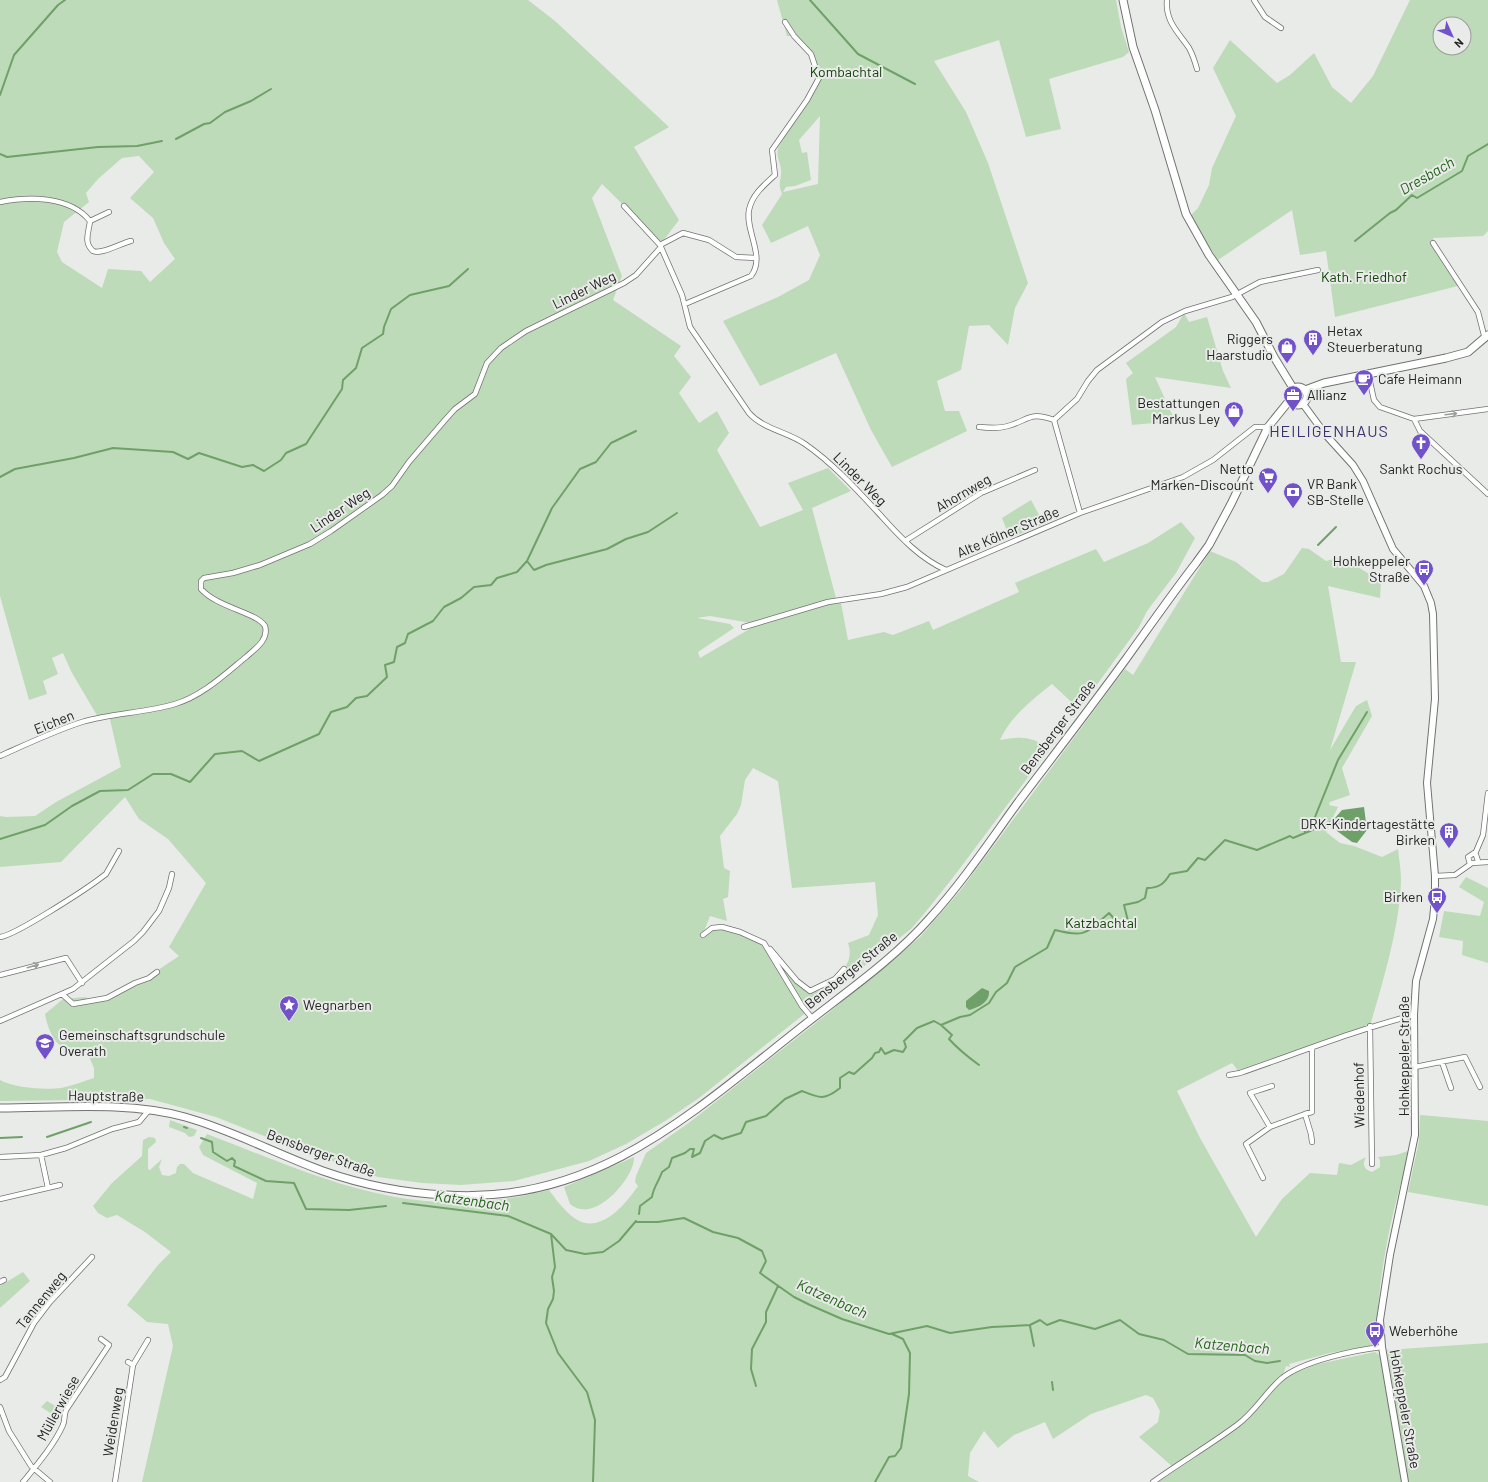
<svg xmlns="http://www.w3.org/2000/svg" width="1488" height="1482" font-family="Barlow,sans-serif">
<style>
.green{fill:#bddbb8;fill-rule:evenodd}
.water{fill:#70a069}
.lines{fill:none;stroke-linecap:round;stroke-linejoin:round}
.stream{stroke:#70a069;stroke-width:2}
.minor-casing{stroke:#717371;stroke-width:6}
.tertiary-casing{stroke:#717371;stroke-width:8}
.secondary-casing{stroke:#717371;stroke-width:9}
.minor{stroke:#fff;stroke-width:4.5}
.tertiary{stroke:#fff;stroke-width:6}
.secondary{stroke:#fff;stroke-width:7}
.oneway{stroke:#9c9d9c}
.labels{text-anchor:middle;stroke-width:4;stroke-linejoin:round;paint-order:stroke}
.park-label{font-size:14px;fill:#114209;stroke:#e9ebe8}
.street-label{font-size:14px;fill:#242524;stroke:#e9ebe8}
.poi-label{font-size:14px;fill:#242524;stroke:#e9ebe8;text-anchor:start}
.water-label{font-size:15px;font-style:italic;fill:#24641b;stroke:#e9ebe8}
.quarter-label{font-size:16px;letter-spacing:1px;fill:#3e306c;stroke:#e9ebe8}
</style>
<rect width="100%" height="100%" fill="#e9ebe8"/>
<path class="green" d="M0 0H528L555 21 669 127 634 147 679 220 660 245 651 232 602 184 592 198 622 276 613 300 681 346 674 356 691 377 679 393 699 423 717 411 729 433 717 450 760 527 803 510 788 483 828 468 851 491 812 508 836 598 751 623 710 616 697 618 730 624 734 628 698 652 700 658 753 627 829 604 841 603 848 640 884 632 893 635 929 621 933 630 1019 592 1015 583 1096 549 1104 562 1148 543 1181 522 1195 538 1176 573 1147 611 1139 627 1079 709 1052 684C1033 699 1010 717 1000 740 1022 736 1031 736 1050 749 1003 808 961 871 912 928L699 1098 665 1121 626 1144 589 1161 514 1181 461 1185 422 1183 378 1177 284 1144 216 1117 150 1099 0 1101V1080C15 1088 44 1090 61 1088 72 1086 84 1081 94 1078V1068L87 1052C79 1051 67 1050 61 1046 52 1040 47 1025 45 1014L63 999 85 997 92 1001C124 995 152 974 179 956L169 947 206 883 168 839 139 819 125 797 61 862 0 867V816L6 817 35 816 56 802 121 767 109 715 98 717 72 673 63 653 52 658 58 674 43 681 47 694 29 700 0 596ZM139 156 154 172 130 198 153 218 164 243 175 259 150 282 141 271 108 269 102 288 62 262 57 252 64 222 89 202 86 193 98 179 122 158ZM753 768 778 781 792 888 875 882 878 915 869 935 848 943C857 969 829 981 810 991L756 938 722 927 712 928 703 934 710 916 727 921 723 899 728 897 730 871 724 868 720 836 737 814 741 805 745 780Z
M777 0H1116L1121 27 1129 52 1123 57 1049 79 1061 129 1026 137 999 40 934 61 966 112 988 163 1028 283 1015 308 1008 345 989 325 969 326 961 370 937 381 945 411H959L967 431 892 467 871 430 836 353 760 386 723 321 778 297 809 280 820 255 808 226 771 243 762 225 782 194C777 182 782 180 781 169 780 161 776 157 778 148L819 78 811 54 794 36H787ZM820 116 818 184 783 192 786 187 795 186 811 180 807 152 802 153 799 140Z
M1410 0H1488V231L1483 236 1433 238V246L1458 286 1335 317 1326 251 1300 255 1292 210 1218 260 1191 218 1192 214 1198 208 1209 185 1212 168 1236 116 1213 68 1230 40 1277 83 1290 75 1314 53 1332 87 1351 103 1373 76ZM1440 24H1464V48H1440Z
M1184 313 1189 322 1207 317 1223 371 1231 388 1155 377 1175 421 1132 425 1126 379 1133 373 1126 363 1176 327Z
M1292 396a6 6 0 1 1 12 0a6 6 0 1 1-12 0Z
M1031 500 1044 524 1010 538 1002 518Z
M1302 548 1309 549 1326 561 1341 557 1381 581 1380 598 1328 586 1341 662H1356L1330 750 1356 706 1367 700 1372 716 1342 768 1350 795 1330 802 1329 805 1338 807 1326 832 1340 843 1354 846 1382 857 1398 849C1399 859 1401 870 1401 880 1400 925 1383 982 1370 1026L1240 1073 1232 1063 1177 1091 1200 1138 1256 1237 1282 1199 1310 1173 1337 1175 1339 1163 1351 1165 1366 1157C1362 1164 1364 1170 1372 1172L1380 1167V1160L1378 1157 1396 1155 1411 1150C1393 1205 1380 1265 1377 1324L1374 1325 1378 1342 1374 1345 1330 1353 1289 1364 1290 1367 1286 1366 1282 1378 1318 1364 1375 1352 1381 1356 1403 1482H1153L1174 1468 1139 1437 1158 1422 1160 1411 1153 1398 1146 1395 1091 1414 1053 1439 1045 1422 1014 1435 998 1448 984 1431 970 1453 968 1476 979 1482H142L173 1346 168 1324 147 1322 127 1305 158 1265 171 1252 145 1232 117 1215 107 1218 98 1213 93 1206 112 1183 142 1156 143 1140 149 1137 155 1138 156 1142 148 1149V1169L150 1170 162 1159 159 1167 162 1175 169 1176 176 1173 177 1167 180 1164H184L193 1173 253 1199 257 1183 203 1155 199 1147 207 1134C268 1157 331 1186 395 1197 446 1206 499 1203 549 1190 557 1201 571 1220 585 1223 607 1227 627 1202 638 1186L635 1182 636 1176 646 1153 690 1122 827 1014 920 937 960 891 1125 669 1133 675 1210 551 1236 562 1262 582H1268L1284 574Z
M1466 877 1488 888V963L1462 955 1463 941 1439 937 1444 911 1480 916 1484 902 1459 887Z
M1420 1115 1488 1121V1206L1408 1192 1419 1141Z
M170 1120 197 1130 194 1136 189 1137 185 1133 169 1127Z
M634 1157C635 1176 602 1214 581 1209 577 1209 573 1206 570 1204L564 1187Z
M23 1272 30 1281 0 1308V1286Z
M1488 1343V1482H1408L1387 1350Z
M47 1401 62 1410 60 1419 41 1407Z"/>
<path class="water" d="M1364 807 1367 830 1357 843 1352 842 1337 831 1335 818 1342 810Z
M982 988 989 991C990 1002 979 1007 969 1010L966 1007V1001Z"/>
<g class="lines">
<path class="stream" d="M810 0 858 54 915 84
M0 95 14 55 58 5 65 0
M176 139 204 124 210 123 225 112 251 101 271 89
M0 154 7 157 98 147 137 146 162 141
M1355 241 1390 213 1396 210 1412 195 1417 198 1462 171 1468 156 1488 144
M0 477 15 469 74 458 113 448 173 452 188 459 199 453 242 467 253 465 264 471 281 460 286 453 306 444 342 389 343 380 356 368 362 348 383 334 384 327 391 309 410 295 449 286 468 269
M1318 545 1336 527
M527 561 552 508 580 469 596 462 611 443 636 431
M1305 833C1316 830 1320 824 1333 822
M0 839 45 825 72 806 100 791 128 790 153 774H171L190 782 215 754 242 751 259 761 319 734 331 712 347 707 356 698 367 696 387 677 385 665 394 662 397 647 405 643 408 634 433 621 444 607 461 598 474 587 491 585 497 578 517 572 527 561 534 570 546 565 607 549 626 539 648 532 677 513
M941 1025 952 1035 949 1039C958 1049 968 1057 979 1065
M184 1127 187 1128
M47 1137 91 1122
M0 1138 22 1137
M201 1138 212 1142 213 1152 227 1161 232 1158 235 1161 234 1166 266 1181 294 1183 306 1209 349 1210 386 1206
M403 1203 508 1216 551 1234 566 1250 585 1254 603 1252 619 1241 636 1221
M639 1214 640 1206 652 1197C653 1188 659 1181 662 1172L669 1167 672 1158 685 1153 690 1149H694L692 1157 700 1153 705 1141 714 1135 722 1139 741 1133 746 1122 766 1116 785 1099 802 1091C819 1098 824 1101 840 1088V1078L849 1072 854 1074 872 1058 875 1053 879 1052 881 1048 885 1054 894 1050 903 1052 906 1047 904 1041 917 1028 934 1021 941 1025 960 1017 970 1015 989 1003 996 992 1007 983 1015 967 1047 948 1055 930C1086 938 1086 933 1109 913L1117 922 1128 921 1124 905 1138 902 1145 898 1147 888C1159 888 1164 884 1170 874L1187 871 1198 858 1205 860 1225 840 1257 850 1290 836 1293 838 1305 833 1304 828 1315 817 1338 760 1367 712
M636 1222H658L684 1218 713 1232 738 1238 762 1251 766 1261 760 1273 794 1297 810 1305 842 1319 889 1334 927 1326 950 1333 992 1327 1030 1325 1040 1320 1047 1325 1060 1320 1095 1329 1120 1320 1139 1334 1164 1340 1188 1354 1245 1355 1255 1361 1267 1363 1280 1361
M551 1234 555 1267 552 1277 554 1291 553 1299 548 1309 546 1323 558 1353 587 1392 595 1420 593 1482
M1030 1326 1034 1346
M1052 1382 1053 1390
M756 1386 751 1369 752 1349 766 1322V1312L778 1286
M875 1482 889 1457 895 1456 901 1448 909 1394 910 1353 903 1339 892 1334"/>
<defs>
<path id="minor" d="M1167 0C1165 21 1178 32 1189 48 1193 55 1195 62 1197 69
M1254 0 1265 17 1281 28
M0 202C29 196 70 196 90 221L109 212
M624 206 660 245 682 295 690 327 749 413C763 429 788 432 805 444 834 464 859 492 883 518 901 538 921 559 946 570
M90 221C89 232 83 242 93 251 102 255 121 243 131 241
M1433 243 1478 312 1485 339
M660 245 683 233 709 240 736 257 756 258
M685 304 751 276C766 257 745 231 749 210 752 195 764 185 775 175L772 150 807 100 819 78 811 54 794 36 785 22
M1368 373 1374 400 1380 407 1414 419 1488 409
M1414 419 1420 431 1488 494
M1054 420 1077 399 1088 381 1097 370 1162 322 1185 311 1232 297 1260 282 1318 270
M1054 420 1080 513
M979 427C989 428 998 429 1008 426 1029 420 1030 411 1054 420
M905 541 981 493 1035 470
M744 627 828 602 881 594 907 587 1080 513 1183 477 1213 460 1255 427H1268
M0 756C27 744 54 731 82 722 112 713 145 713 175 704 202 696 224 675 246 657 255 649 269 640 265 626 256 612 218 608 201 589V581L204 578 233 573 260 565 310 544 331 531 382 495 392 486 409 462 445 420 455 409 475 394 487 363 501 348 526 331 624 283 636 275 661 247
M1475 854 1483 835 1488 793
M1470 864 1468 857 1474 853 1476 855 1478 861
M1435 876 1455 875 1472 863 1488 862
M703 935 712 928 722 927 740 932 764 943 802 1006 812 1018
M0 937C14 936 83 891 98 880L106 874 119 851
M770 949 797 981 810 991 835 979 844 969
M0 975 66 958 82 983
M62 994 73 1004 107 998 135 983 149 978 157 972
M0 1021 73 989 134 941 143 932 159 911 169 888 172 874
M1370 1026 1372 1164
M1312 1048V1112L1305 1114 1311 1134 1312 1142
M1442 1062 1451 1088
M1415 1067 1465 1057 1480 1087
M1229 1075 1240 1073C1298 1053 1355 1030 1414 1015
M1270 1127 1250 1093 1272 1086
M41 1155 48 1188
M0 1157 41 1155 66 1148 112 1129 139 1122 149 1110
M1263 1178 1246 1144 1270 1127 1305 1114
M0 1199 60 1185
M0 1282 4 1280
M128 1362 133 1365 148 1340
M0 1380 5 1377 34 1323 50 1302 92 1257
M0 1407 9 1431 31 1466 50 1482
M23 1482C37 1465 54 1445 63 1425 65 1420 64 1415 66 1410L109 1345 101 1339
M115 1482 133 1365
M1153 1482C1181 1462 1210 1445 1237 1425 1255 1412 1265 1393 1281 1379 1302 1361 1355 1350 1382 1347"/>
<path id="tertiary" d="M1303 404 1325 434 1353 465 1363 481 1393 549 1424 586 1431 603 1433 614 1435 699 1427 783 1435 876V898L1433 919 1416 981 1414 1015 1415 1135 1390 1255 1380 1320 1382 1347 1405 1482"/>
<path id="secondary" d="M1123 0 1133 47 1155 110 1186 214 1209 255 1256 322 1274 357 1293 388
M1289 396a9 9 0 1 1 18 0a9 9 0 1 1-18 0Z
M1305 390 1324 383 1446 358 1468 352 1488 335
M0 1108C60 1108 127 1101 185 1117 232 1130 276 1154 323 1171 363 1185 404 1193 446 1195 594 1205 691 1114 799 1029 843 994 892 961 929 919 962 883 990 841 1019 801 1055 754 1091 707 1126 659 1149 627 1172 594 1196 563L1209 545 1231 504 1268 427 1289 401"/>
</defs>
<use href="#minor" class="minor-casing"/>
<use href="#tertiary" class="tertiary-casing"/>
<use href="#secondary" class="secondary-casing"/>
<use href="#minor" class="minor"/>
<use href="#tertiary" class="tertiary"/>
<use href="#secondary" class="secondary"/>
</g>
<defs><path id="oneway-shaft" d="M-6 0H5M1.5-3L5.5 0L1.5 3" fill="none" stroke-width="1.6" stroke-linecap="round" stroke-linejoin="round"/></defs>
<g class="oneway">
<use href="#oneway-shaft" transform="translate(1451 414) rotate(-7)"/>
<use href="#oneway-shaft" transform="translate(33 966) rotate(-16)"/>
</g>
<defs>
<symbol id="building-pin" viewBox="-11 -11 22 30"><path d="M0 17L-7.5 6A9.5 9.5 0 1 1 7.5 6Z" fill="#7152cb" stroke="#e9ebe8"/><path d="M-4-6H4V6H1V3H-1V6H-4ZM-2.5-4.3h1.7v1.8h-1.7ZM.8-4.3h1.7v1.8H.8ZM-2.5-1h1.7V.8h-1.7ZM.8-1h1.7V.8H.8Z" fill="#fff"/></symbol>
<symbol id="shop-pin" viewBox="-11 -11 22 30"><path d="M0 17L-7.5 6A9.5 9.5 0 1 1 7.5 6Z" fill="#7152cb" stroke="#e9ebe8"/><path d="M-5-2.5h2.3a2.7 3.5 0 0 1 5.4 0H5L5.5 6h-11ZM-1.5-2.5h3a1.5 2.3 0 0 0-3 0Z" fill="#fff"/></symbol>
<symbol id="cafe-pin" viewBox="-11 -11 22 30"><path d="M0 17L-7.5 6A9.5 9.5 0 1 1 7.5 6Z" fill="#7152cb" stroke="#e9ebe8"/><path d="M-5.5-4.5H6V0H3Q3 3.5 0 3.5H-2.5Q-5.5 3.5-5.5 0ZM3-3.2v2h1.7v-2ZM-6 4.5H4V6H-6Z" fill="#fff"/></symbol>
<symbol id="office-pin" viewBox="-11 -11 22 30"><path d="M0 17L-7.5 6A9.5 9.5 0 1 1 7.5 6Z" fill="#7152cb" stroke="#e9ebe8"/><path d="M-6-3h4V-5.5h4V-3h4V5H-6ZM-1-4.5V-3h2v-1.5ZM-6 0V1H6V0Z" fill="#fff"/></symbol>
<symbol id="church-pin" viewBox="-11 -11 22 30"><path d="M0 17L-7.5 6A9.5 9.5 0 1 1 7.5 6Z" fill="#7152cb" stroke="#e9ebe8"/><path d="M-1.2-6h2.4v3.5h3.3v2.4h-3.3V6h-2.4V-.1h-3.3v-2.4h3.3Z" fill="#fff"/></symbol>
<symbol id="supermarket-pin" viewBox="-11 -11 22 30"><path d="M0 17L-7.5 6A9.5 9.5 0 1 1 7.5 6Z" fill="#7152cb" stroke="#e9ebe8"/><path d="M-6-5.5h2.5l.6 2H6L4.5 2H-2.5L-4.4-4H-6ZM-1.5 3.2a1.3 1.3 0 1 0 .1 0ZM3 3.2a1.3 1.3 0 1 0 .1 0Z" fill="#fff"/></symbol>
<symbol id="bank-pin" viewBox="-11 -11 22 30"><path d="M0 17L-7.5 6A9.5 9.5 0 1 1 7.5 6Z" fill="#7152cb" stroke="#e9ebe8"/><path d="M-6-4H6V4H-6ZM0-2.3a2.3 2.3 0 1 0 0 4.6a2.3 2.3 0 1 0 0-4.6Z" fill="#fff"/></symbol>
<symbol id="bus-pin" viewBox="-11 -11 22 30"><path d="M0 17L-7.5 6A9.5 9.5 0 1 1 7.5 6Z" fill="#7152cb" stroke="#e9ebe8"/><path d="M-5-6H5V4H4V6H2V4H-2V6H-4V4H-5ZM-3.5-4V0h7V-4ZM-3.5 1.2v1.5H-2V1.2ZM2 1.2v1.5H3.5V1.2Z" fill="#fff"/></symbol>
<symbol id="sight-pin" viewBox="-11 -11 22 30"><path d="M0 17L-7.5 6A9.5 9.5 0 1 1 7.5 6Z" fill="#7152cb" stroke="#e9ebe8"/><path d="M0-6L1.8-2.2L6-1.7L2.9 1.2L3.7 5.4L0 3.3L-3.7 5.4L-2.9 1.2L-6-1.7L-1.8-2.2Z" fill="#fff"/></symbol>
<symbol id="school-pin" viewBox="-11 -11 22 30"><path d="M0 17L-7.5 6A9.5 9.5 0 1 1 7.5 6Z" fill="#7152cb" stroke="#e9ebe8"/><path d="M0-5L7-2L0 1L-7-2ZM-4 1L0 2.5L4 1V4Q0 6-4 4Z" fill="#fff"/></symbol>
</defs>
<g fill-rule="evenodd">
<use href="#building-pin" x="1302" y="328" width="22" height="30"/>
<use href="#shop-pin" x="1276" y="336" width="22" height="30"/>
<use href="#cafe-pin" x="1353" y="368" width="22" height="30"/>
<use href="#office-pin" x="1282" y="384" width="22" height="30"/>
<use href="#shop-pin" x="1223" y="400" width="22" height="30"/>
<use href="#church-pin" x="1410" y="432" width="22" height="30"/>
<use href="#supermarket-pin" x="1257" y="466" width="22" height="30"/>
<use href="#bank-pin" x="1282" y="481" width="22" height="30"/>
<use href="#bus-pin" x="1413" y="558" width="22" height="30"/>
<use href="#building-pin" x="1438" y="821" width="22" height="30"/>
<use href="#bus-pin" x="1426" y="886" width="22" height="30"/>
<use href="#sight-pin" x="278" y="994" width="22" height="30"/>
<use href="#school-pin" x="34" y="1032" width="22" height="30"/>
<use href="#bus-pin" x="1364" y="1320" width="22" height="30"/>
</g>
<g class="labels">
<g class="park-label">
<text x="846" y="77">Kombachtal</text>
<text x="1364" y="282">Kath. Friedhof</text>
<text x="1101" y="928">Katzbachtal</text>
</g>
<g class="street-label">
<text transform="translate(584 290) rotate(-26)" y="5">Linder Weg</text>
<text transform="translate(860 479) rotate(45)" y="5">Linder Weg</text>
<text transform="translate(963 493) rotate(-30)" y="5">Ahornweg</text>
<text transform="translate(340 510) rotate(-34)" y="5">Linder Weg</text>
<text transform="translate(1008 532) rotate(-23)" y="5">Alte Kölner Straße</text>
<text transform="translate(54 722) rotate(-22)" y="5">Eichen</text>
<text transform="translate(1058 727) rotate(-53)" y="5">Bensberger Straße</text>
<text transform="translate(851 970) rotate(-39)" y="5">Bensberger Straße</text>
<text transform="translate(1404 1056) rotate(-90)" y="5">Hohkeppeler Straße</text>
<text transform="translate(1359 1095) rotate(-91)" y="5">Wiedenhof</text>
<text transform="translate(106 1096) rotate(1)" y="5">Hauptstraße</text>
<text transform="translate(321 1153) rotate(20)" y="5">Bensberger Straße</text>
<text transform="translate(41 1300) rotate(-51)" y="5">Tannenweg</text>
<text transform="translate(58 1408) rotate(-61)" y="5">Müllerwiese</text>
<text transform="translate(1405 1409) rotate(80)" y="5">Hohkeppeler Straße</text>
<text transform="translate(113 1422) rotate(-81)" y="5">Weidenweg</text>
</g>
<g class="poi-label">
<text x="1327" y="336">Hetax<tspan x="1327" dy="16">Steuerberatung</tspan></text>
<text x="1273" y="344" text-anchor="end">Riggers<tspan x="1273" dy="16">Haarstudio</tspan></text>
<text x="1378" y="384">Cafe Heimann</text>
<text x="1307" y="400">Allianz</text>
<text x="1220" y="408" text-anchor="end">Bestattungen<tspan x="1220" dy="16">Markus Ley</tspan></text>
<text x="1254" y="474" text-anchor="end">Netto<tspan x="1254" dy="16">Marken-Discount</tspan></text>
<text x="1421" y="474" text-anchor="middle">Sankt Rochus</text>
<text x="1307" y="489">VR Bank<tspan x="1307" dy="16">SB-Stelle</tspan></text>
<text x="1410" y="566" text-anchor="end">Hohkeppeler<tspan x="1410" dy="16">Straße</tspan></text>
<text x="1435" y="829" text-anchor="end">DRK-Kindertagestätte<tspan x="1435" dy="16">Birken</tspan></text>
<text x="1423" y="902" text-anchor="end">Birken</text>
<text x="303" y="1010">Wegnarben</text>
<text x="59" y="1040">Gemeinschaftsgrundschule<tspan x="59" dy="16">Overath</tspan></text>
<text x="1389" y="1336">Weberhöhe</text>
</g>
<g class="water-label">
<text transform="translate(1427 176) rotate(-30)" y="5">Dresbach</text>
<text transform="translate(472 1201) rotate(8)" y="5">Katzenbach</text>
<text transform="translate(832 1299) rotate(24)" y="5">Katzenbach</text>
<text transform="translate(1232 1346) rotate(5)" y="5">Katzenbach</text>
</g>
<g class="quarter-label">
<text x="1329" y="437">HEILIGENHAUS</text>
</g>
</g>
<g transform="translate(1452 36) rotate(135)"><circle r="19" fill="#e9ebe8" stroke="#9a9c9a"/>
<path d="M0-3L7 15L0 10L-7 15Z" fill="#7152cb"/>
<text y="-6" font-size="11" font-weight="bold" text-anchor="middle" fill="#242524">N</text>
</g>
</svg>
